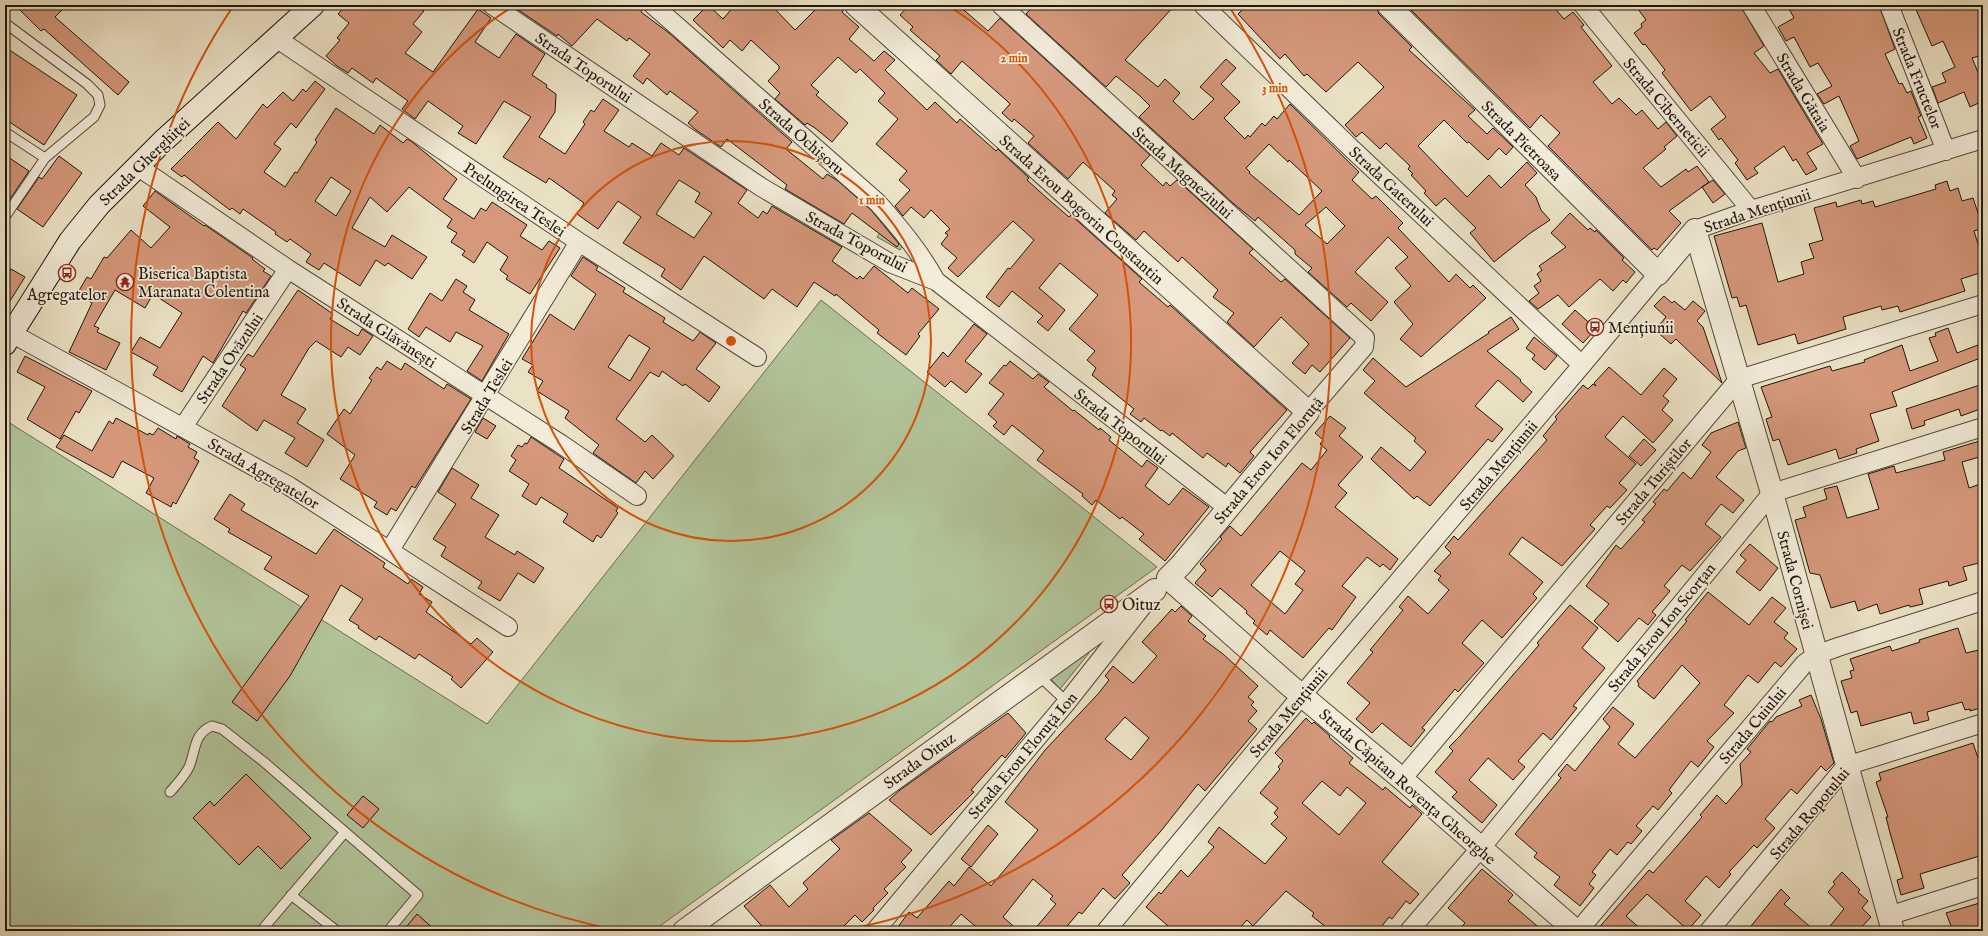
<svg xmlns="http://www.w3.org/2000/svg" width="1988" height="936" font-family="'IM FELL English',serif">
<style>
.green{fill:#b2c499;stroke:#696c52}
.building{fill:#d5987b;stroke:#20150b;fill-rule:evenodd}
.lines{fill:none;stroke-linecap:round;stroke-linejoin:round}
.service-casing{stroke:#53483a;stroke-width:11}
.minor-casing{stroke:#53483a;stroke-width:20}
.tertiary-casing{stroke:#53483a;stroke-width:24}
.secondary-casing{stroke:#20150b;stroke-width:24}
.service{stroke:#f2ecd9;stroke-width:9}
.minor{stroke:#f2ecd9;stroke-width:18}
.tertiary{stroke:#f2ecd9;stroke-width:22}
.secondary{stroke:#f2ecd9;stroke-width:22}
.ring{fill:none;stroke:#d4520c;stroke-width:2}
.labels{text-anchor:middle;stroke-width:3.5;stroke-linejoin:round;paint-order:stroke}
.street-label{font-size:16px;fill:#20150b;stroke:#f2ecd9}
.poi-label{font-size:16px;fill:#20150b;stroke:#f2ecd9;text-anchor:start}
.centre{fill:#d4520c;stroke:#f2ecd9;stroke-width:2}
.ring-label{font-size:12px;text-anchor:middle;font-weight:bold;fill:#d4520c;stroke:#f2ecd9;stroke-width:3.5;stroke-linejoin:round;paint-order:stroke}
</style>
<rect width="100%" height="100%" fill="#ebe2c5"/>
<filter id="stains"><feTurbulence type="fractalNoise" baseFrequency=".005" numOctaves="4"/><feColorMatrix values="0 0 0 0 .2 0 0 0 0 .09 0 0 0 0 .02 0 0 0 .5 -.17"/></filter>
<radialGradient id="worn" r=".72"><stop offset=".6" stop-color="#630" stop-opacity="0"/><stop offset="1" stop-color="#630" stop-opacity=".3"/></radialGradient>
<path class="green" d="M887 223 905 242 900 250 877 237Z
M821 300 1157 567 653 931H5V420L487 724Z
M1087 650 1089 653 1060 689 1048 676Z"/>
<path class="building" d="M15 5H67L55 17 129 82 118 95 44 29 41 31Z
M346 5H416L424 11 413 24 422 32 405 53 433 72 478 9 491 18 475 42 499 58 516 34 545 54 532 75 547 85 546 87 556 94 555 112 539 137 565 154 585 124 583 122 591 110 594 112 603 99 619 110 604 131 629 147 632 143 652 156 661 143 679 155 684 148 747 190 738 203 758 218 763 211 767 214 772 206 842 247 832 261 857 279 860 276 863 279 874 266 908 293 912 288 939 309 918 334 920 336 906 355 877 333 879 330 836 294 835 296 814 282 797 307 772 289 764 299 704 256 681 290 661 276 665 269 623 243 641 217 618 201 598 229 577 214 584 203 549 178 546 183 503 157 531 117 504 101 476 144 458 133 463 126 428 101 415 119 402 109 408 101 376 78 373 83 352 68 348 73 337 66 326 56 340 40 337 38 349 23 338 14ZM679 180 700 193 695 202 712 213 694 238 656 214Z
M511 5H643V9L641 12 669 33 792 142 786 149 823 179 827 174 838 181 871 210 899 244 897 247 852 213 844 224 785 189 787 185 727 139 721 147 696 130 688 123 698 112 670 91 667 95 647 78 643 84 633 76 650 54 629 38 627 41 597 19 572 46 558 34 557 36Z
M708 5 723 19 735 5H771L795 30 820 5H844V9L842 12 859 27 849 39 874 61 884 51 895 60 885 70 927 110 935 102 957 123 960 119 996 151 998 149 1029 178 1027 180 1048 199 1069 217 1071 215 1142 279 1139 282 1168 307 1170 305 1287 410 1250 452 1254 456 1240 473 1228 463 1226 467 1207 453 1203 458 1172 433 1170 436 1162 430 1161 431 1144 418 1141 422 1130 414 1134 409 1092 375 1096 368 1087 360 1095 351 1069 329 1098 295 1060 263 1039 288 1065 310 1048 331 1037 322 1043 316 1012 291 999 307 986 297 1008 268 1010 269 1034 240 1013 221 958 277 948 268 957 258 941 244 948 235 945 233 950 229 931 210 924 218 911 207 903 216 895 206 910 190 899 180 907 171 876 144 898 119 878 101 885 93 860 69 856 73 838 57 811 85 819 92 816 95 848 123 832 142 815 128 807 123 805 125 775 99 780 93 768 81 779 69V66L751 40 742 51 730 40 723 48 693 20Z
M909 5H958L988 31 1000 18 1150 155 1141 165 1163 186 1166 182 1170 186 1177 180 1253 249 1249 253 1281 282 1285 279 1350 338 1320 372 1312 365 1305 374 1292 363 1309 344 1281 317 1254 347 1227 322 1234 313 1213 297 1218 290 1182 257 1178 262 1144 231 1136 240 1105 213 1117 199 1112 195 1115 191 1083 162 1068 179 1028 143 1034 136 1014 119 1012 122 1002 113 1010 104 1006 100 962 61 951 74 936 60 940 56 910 30 913 27 900 15Z
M1034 5H1175L1125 60 1158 87 1165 79 1180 93 1173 101 1193 120 1214 99 1200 87 1226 59 1236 68 1221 84 1240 102 1224 118 1245 139 1248 135 1250 137 1262 123 1265 126 1274 116 1277 119 1290 104 1359 172 1352 180 1372 199 1376 196 1403 223 1398 228 1449 282 1456 274 1470 288 1473 285 1486 298 1421 357 1400 339 1413 324 1394 302 1411 286 1395 268 1408 257 1388 237 1355 272 1388 302 1371 321 1351 303 1347 307 1308 272 1312 268 1295 254V250L1258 217 1255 221 1234 204 1139 117 1150 106 1139 95 1116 76 1106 87 1026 14ZM1269 144 1288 162 1289 160 1322 191 1299 215 1249 173 1250 172 1246 168ZM1326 207 1345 226 1327 244 1305 225Z
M1247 5H1376L1379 14 1412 47 1409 50 1475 110 1468 116 1487 134 1493 128 1513 147 1506 155 1499 148 1488 160 1469 142 1467 143 1444 120 1418 146 1467 197 1489 175 1501 188 1527 162 1537 173 1525 185 1536 197 1541 210 1550 220 1529 234 1494 262 1470 233 1476 228 1445 198 1436 206 1424 193 1426 191 1411 175 1413 174 1408 169 1410 166 1386 143 1380 149 1362 132 1356 137 1345 125 1384 87 1358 62 1326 92 1307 74 1304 76 1285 54 1280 59 1238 14Z
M1406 5H1552L1564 19 1573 12 1584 25 1581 27 1612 66 1593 82 1612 104 1619 98 1636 115 1642 110 1658 129 1666 122 1677 136 1664 147 1666 149 1643 168 1661 187 1686 169 1688 172 1697 166 1709 182 1669 211 1681 223 1657 250 1654 248 1652 250 1548 146 1560 133 1541 115 1530 128Z
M1635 5H1740L1764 46 1754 53 1770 73 1778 69 1823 144 1807 153 1817 169 1806 175 1796 159 1793 161 1784 146 1754 168 1758 173 1747 180 1735 163 1738 160 1721 138 1719 140 1711 129 1726 117 1710 96 1691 111 1662 73 1665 70 1645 44 1643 45 1634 33 1642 27 1641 24 1646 20Z
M1787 5H1879L1895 49 1885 54 1899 84 1902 83 1907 93 1911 91 1921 116 1918 117 1927 138 1914 144 1911 137 1857 159 1850 146 1859 141 1839 96 1824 104 1817 94 1832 86 1818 63 1810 67 1794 37 1786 41 1778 27 1794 18Z
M1914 5H1983V55L1972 58 1983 84V101L1970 107 1964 92 1938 103 1932 87 1946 82 1942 73 1955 67 1943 41 1932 46Z
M5 47 77 95 44 145 5 119Z
M315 81 325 89 296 128 291 123 274 144 281 149 264 172 285 187 295 172 297 173 317 142 315 140 336 108 374 134 380 125 403 143 407 139 411 141 457 179 443 199 474 219 481 208 486 211 492 202 527 225 520 236 542 250 549 241 560 248 530 294 506 279 508 276 500 270 508 257 487 242 474 263 462 255 465 251 451 242 457 233 447 227 452 219 409 187 387 212 370 197 352 228 385 247 392 235 427 257 412 279 388 263 385 266 376 260 360 286 324 263 319 270 306 262 311 254 290 239 287 242 275 234 276 232 243 209 240 214 232 208 230 210 184 175 182 177 171 169 218 122 236 139 263 104 267 108 283 92 293 101 303 89 306 92ZM331 177 351 191 336 216 315 201Z
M5 155 29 171 8 202 5 201Z
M59 156 82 173 43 227 17 209 39 177 42 179Z
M1713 180 1725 194 1713 203 1702 187Z
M1947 181 1950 191 1958 188 1962 201 1973 198 1983 228 1974 231 1983 260V272L1961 279 1965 291 1900 312 1898 306 1882 310 1881 306 1843 317 1846 329 1798 344 1795 334 1758 345 1746 305 1740 307 1737 297 1732 298 1714 236 1762 223 1778 282 1804 274 1801 262 1814 258 1809 244 1823 240 1814 208 1836 202 1837 207 1861 200 1862 204 1873 201 1875 207 1936 189 1935 185Z
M155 191 204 226 205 225 253 258 252 259 265 269 263 271 271 276 246 313 243 311 213 363 203 356 182 392 153 375 158 367 131 352 140 337 160 348 182 313 153 294 145 308 115 290 94 326 99 328 97 332 120 343 106 370 69 352 92 303 77 294 87 277 91 279 104 257 107 258 131 230 151 248 170 227 143 206Z
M1570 213 1588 230 1590 228 1595 232 1596 230 1624 258 1622 260 1635 272 1626 283 1623 280 1613 291 1600 279 1569 307 1558 295 1538 309 1529 301 1539 293 1534 286 1541 281 1537 274 1542 270 1539 266 1566 247 1551 233Z
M583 257 598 267 596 270 625 288 623 292 665 318 663 322 693 341 700 332 716 343 696 369 720 387 709 402 685 384 683 386 662 371 659 377 650 372 616 419 645 442 652 435 674 456 653 479 645 471 636 483 593 453 599 445 565 418 569 411 537 391 543 381 528 372 533 365 522 359 550 314 574 330 596 294 571 276ZM629 335 650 348 630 381 608 367Z
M11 269 25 277 5 309V279Z
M456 279 467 286 463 292 475 300 469 310 509 334 482 381 467 371 483 346 456 332 450 342 426 327 419 337 408 329 430 293 442 301Z
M298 290 333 314 330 319 358 336 362 329 373 336 360 355 348 347 341 357 316 341 309 348 281 395 306 409 297 423 324 440 307 467 285 453 295 438 264 420 257 431 222 406 246 369 240 365 248 354 253 357Z
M1664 296 1672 303 1674 301 1685 310 1693 301 1705 311 1697 321 1703 327 1722 383 1676 339 1671 344 1655 330 1666 317 1654 306Z
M1575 310 1596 329 1583 343 1562 324Z
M1511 317 1519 329 1487 351 1521 380 1520 381 1532 392 1523 402 1498 380 1475 406 1503 429 1492 442 1488 439 1430 506 1417 496 1414 499 1371 459 1381 447 1410 471 1426 452 1414 441 1416 438 1364 393 1375 381 1363 370 1373 358 1406 387 1489 333 1488 332Z
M974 324 987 334 965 361 982 374 966 393 951 381 945 387 927 372 943 352 948 357Z
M1948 328 1957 353 1983 343V357L1892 392 1897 406 1870 414 1879 441 1856 449 1857 453 1839 459 1836 449 1788 465 1779 439 1773 441 1766 419 1772 417 1761 387 1830 366 1832 371 1865 362 1864 360 1902 345 1910 371 1938 361 1929 338 1936 336 1935 333Z
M1534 337 1557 356 1545 370 1532 359 1535 355 1526 348Z
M25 356 92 391 79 413 76 411 60 439 27 419 45 387 17 372Z
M387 361 401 370 405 363 444 389 447 384 471 399 415 488 412 486 396 511 391 508 387 515 374 507 377 502 340 479 355 455 327 434 344 409 350 414 372 380 369 378 377 367 381 370Z
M1010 361 1033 379 1038 374 1045 379 1049 382 1044 387 1073 411 1074 410 1099 430 1100 428 1111 437 1109 440 1142 467 1147 460 1158 468 1145 486 1169 505 1183 488 1209 507 1165 561 1139 539 1144 534 1122 517 1120 519 1096 500 1092 505 1082 496 1083 494 1037 460 1044 451 1012 425 1004 435 993 426 997 422 988 414 1004 394 989 383 1004 365 1006 366Z
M1609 367 1641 395 1664 368 1677 379 1663 396 1669 401 1662 410 1673 420 1653 443 1623 416 1605 437 1636 464 1619 483 1627 490 1610 508 1607 506 1590 525 1595 529 1562 566 1522 537 1509 554 1543 582 1533 594 1537 598 1502 638 1482 620 1462 643 1484 663 1458 692 1455 689 1422 728 1425 730 1411 747 1382 723 1372 733 1356 719 1370 703 1347 683 1373 652 1370 650 1403 610 1399 607 1408 596 1428 614 1449 590 1438 580 1441 576 1434 571 1451 553 1445 547 1454 536 1458 540 1547 440 1543 436 1557 419 1555 417 1583 385 1588 389 1593 384 1596 386 1594 383Z
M1983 384V408L1961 416 1959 409 1924 421 1925 425 1912 429 1906 409Z
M1330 416 1346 428 1339 436 1363 457 1338 485 1347 493 1335 507 1398 559 1390 570 1383 564 1380 567 1367 557 1342 586 1356 597 1332 630 1329 628 1303 658 1270 630 1267 635 1253 623 1255 621 1246 613 1247 611 1220 588 1212 597 1195 583 1206 570 1200 564 1222 539 1220 537 1230 526 1241 536 1302 463 1311 470 1327 450 1320 444 1323 440 1315 433ZM1280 551 1305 571 1295 584 1303 590 1285 614 1251 585Z
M116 418 148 435 149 433 153 435 158 428 176 439 177 436 190 444 188 447 197 452 194 458 199 461 176 504 173 502 171 507 146 493 154 478 122 461 113 478 56 447 64 435 92 451 109 421 113 424Z
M483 418 496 426 487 439 475 432Z
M1738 422 1746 448 1738 451 1716 477 1744 500 1733 513 1721 504 1705 524 1721 537 1690 571 1682 565 1664 586 1670 591 1652 612 1656 615 1648 625 1639 618 1618 642 1594 621 1609 604 1586 586 1616 545 1621 549 1645 522 1642 520 1656 504 1653 502 1664 489 1667 491 1683 472 1691 479 1711 452 1702 445 1711 433Z
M531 437 564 459 559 468 618 508 616 511 618 513 601 538 597 535 593 542 563 522 568 514 541 497 536 505 522 496 529 484 509 471 516 460 511 456 518 445 522 447 525 443 527 444Z
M1644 439 1656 450 1641 466 1629 456Z
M1983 440V456L1962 462 1969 488 1983 483V562L1963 567 1967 580 1949 586 1948 581 1919 589 1923 604 1910 607 1909 605 1880 614 1877 604 1858 611 1855 601 1831 608 1820 575 1810 573 1795 520 1806 517 1803 507 1827 499 1824 489 1837 486 1847 518 1879 509 1868 474 1894 466 1896 473 1945 460 1943 452Z
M452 468 479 485 471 498 499 515 485 537 515 555 517 551 544 568 534 583 518 573 500 601 478 588 482 582 441 556 446 547 433 539 456 504 438 492Z
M230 494 245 504 241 510 316 554 334 529 385 563 383 567 408 584 411 579 423 587 419 594 432 602 426 612 471 644 477 638 493 652 461 688 451 679 453 677 419 654 415 659 379 636 376 640 358 628 359 626 349 620 363 599 341 585 290 676 257 721 232 702 309 596 264 569 272 557 228 532 230 529 214 519Z
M1750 544 1778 568 1760 591 1736 572 1746 560 1740 555Z
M1708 592 1749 625 1772 597 1786 608 1774 622 1788 633 1784 638 1797 649 1781 667 1775 662 1758 683 1748 675 1724 705 1734 713 1707 741 1714 747 1698 767 1691 761 1669 790 1672 793 1658 810 1653 806 1636 826 1642 831 1631 844 1628 842 1617 855 1610 849 1592 872 1596 875 1589 884 1594 888 1580 906 1554 885 1560 877 1534 857 1537 853 1515 834 1561 778 1558 775 1567 764 1575 771 1610 727 1603 719 1613 707 1634 724 1618 744 1635 758 1700 683 1682 665 1654 699 1638 686 1639 684 1637 681 1687 621 1685 620Z
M1570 605 1598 628 1582 648 1605 668 1573 706 1577 708 1551 740 1543 733 1518 761 1525 767 1513 780 1488 758 1469 780 1497 805 1482 823 1452 797 1457 792 1435 772 1453 751 1449 747 1460 736 1539 645 1537 643Z
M1181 606 1192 616 1188 621 1206 636 1203 639 1223 654 1258 686 1248 697 1254 702 1251 705 1257 711 1248 721 1257 729 1205 791 1198 784 1161 831 1122 875 1130 883 1115 899 1103 888 1082 914 1079 912 1063 931H1033L1056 904 1050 899 1053 896 1033 879 1003 917 1019 931H981L961 914 946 931H895L909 912 917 918 949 881 954 886 969 867 991 886 1038 830 1005 802 1045 750 1098 694 1109 680 1105 676 1113 666 1133 683 1157 656 1142 642 1172 609 1175 612ZM1125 717 1149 738 1131 760 1105 739Z
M1958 628 1966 653 1983 649V707L1970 711V709L1965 710 1962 702 1927 712 1929 720 1914 724 1911 712 1861 726 1857 711 1851 713 1841 681 1852 678 1850 671 1854 670 1850 659 1890 646 1892 651 1920 642 1919 640Z
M1811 695 1821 719 1834 763 1826 771 1821 766 1797 794 1791 789 1765 819 1775 828 1757 848 1754 845 1729 872 1731 874 1719 888 1706 876 1685 901 1701 915 1688 930 1647 894 1626 916 1643 931H1596L1649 870 1653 873 1671 853 1702 817 1700 815 1717 795 1726 804 1742 785 1740 764 1751 752 1747 749 1770 721 1772 722 1776 717 1802 706 1799 700Z
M1008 713 1026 733 1005 758 1002 755 971 790 974 792 931 835 889 800 900 790Z
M1306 718 1312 724 1314 722 1330 736 1329 737 1353 758 1349 763 1383 790 1385 787 1410 808 1412 805 1422 814 1382 862 1419 894 1410 904 1406 901 1392 919 1389 917 1378 931H1331L1312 916 1314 913 1286 891 1253 926 1247 920 1237 931H1174L1146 907 1159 892 1161 894 1181 870 1188 877 1214 847 1208 842 1219 827 1265 864 1287 838 1271 824 1278 817 1274 813 1278 808 1260 793 1280 769 1278 767 1283 761 1275 753ZM1322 781 1340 796 1347 787 1366 803 1339 835 1302 803Z
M1973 743 1983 773V855L1920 874 1924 888 1901 895 1897 880 1903 878 1890 833 1886 817H1888L1876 782 1881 780 1879 773Z
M246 774 311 838 281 869 258 846 239 865 193 818 210 801 214 806Z
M363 796 379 809 363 828 347 815Z
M869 813 912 850 901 862 906 867 884 889 888 893 873 908 874 910 862 922 855 915 839 931H766L744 906 770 885 789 907 808 889 803 883 840 849 831 840Z
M988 825 998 834 971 867 961 859Z
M1482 869 1513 895 1508 901 1543 931H1458L1465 923 1448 908Z
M1842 872 1860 890 1858 892 1868 901 1862 908 1871 917 1858 931H1826L1844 909 1828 892 1835 884 1833 882Z
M1781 889 1790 898 1784 904 1815 931H1747Z
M1983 902V931H1953L1946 913Z
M417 914 436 931H403Z"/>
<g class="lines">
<defs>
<path id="service" d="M5 23 87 84 98 95 100 105 94 117 45 158 5 217
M5 132 45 158
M1038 675 1067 702
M170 792C177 784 184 777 189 767 196 751 193 734 212 726L222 729 264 762 418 895 388 931
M291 895 337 931
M261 931 345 832"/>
<path id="minor" d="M492 5 761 187 890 263 936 281 1228 508
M653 5 878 203C900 228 920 252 936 281
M1001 5 1365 338 1364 347 1308 412
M1203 5 1352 149 1582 365
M1583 5 1751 210
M1751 5 1857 179
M1889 5 1946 151
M276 38 579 242 757 357
M137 166 288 269 561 444 637 496
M1695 230 1751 210 1983 139
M11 333 289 486 508 627
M183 427 288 269
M390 550 579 242
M1402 779 1739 379 1983 304
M1888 916 1983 886
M875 931 1067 702 1145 603
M1106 931 1302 695 1582 365 1658 274
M1409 931 1490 837 1772 493 1983 427
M1578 931 1804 664 1816 655 1838 647 1983 601
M1709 931 1846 766 1983 723"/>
<path id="tertiary" d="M856 5 1308 412 1181 565 1168 578 1289 685 1402 779 1576 931
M1388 5 1658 274 1695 230 1772 493 1893 931
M684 931 1155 590"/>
<path id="secondary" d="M5 344 70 241 99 205 163 141 313 5"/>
</defs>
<use href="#service" class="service-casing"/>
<use href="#minor" class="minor-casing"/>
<use href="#tertiary" class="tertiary-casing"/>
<use href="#secondary" class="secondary-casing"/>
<use href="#service" class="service"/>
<use href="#minor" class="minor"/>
<use href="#tertiary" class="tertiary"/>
<use href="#secondary" class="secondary"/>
</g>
<g class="ring">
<circle cx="731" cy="341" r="200"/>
<path d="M949 6A400 400 0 1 1 513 6"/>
<path d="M622 931A600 600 0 0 1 234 5M1228 5A600 600 0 0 1 840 931"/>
</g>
<defs>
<symbol id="bus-ring" viewBox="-11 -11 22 22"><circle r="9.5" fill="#f2ecd9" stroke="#8f2418" stroke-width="1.5"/><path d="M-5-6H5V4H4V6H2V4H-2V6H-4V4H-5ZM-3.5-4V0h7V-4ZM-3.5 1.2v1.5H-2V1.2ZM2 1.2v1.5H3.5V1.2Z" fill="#8f2418"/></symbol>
<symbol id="temple-ring" viewBox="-11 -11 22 22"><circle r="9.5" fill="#f2ecd9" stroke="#8f2418" stroke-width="1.5"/><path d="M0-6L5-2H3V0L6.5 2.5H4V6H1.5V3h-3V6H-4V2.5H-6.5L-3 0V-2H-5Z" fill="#8f2418"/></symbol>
</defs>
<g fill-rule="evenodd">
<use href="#bus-ring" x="57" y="263" width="20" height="20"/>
<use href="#temple-ring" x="115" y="272" width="20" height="20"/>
<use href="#bus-ring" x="1585" y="317" width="20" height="20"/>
<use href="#bus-ring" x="1099" y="594" width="20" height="20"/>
</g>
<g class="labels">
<g class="street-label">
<text transform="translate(584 67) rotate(34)" y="6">Strada Toporului</text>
<text transform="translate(1918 78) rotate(68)" y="6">Strada Fructelor</text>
<text transform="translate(1804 92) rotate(59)" y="6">Strada Gătaia</text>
<text transform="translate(1667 107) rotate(50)" y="6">Strada Ciberneticii</text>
<text transform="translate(802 136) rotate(41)" y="6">Strada Ochișoru</text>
<text transform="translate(1522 140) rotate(45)" y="6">Strada Pietroasa</text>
<text transform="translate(144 161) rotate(-44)" y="6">Strada Gherghiței</text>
<text transform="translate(1183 172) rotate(42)" y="6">Strada Magneziului</text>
<text transform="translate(1392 186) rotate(43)" y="6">Strada Gaterului</text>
<text transform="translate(515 199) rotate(34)" y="6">Prelungirea Teslei</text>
<text transform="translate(1082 209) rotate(42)" y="6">Strada Erou Bogorin Constantin</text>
<text transform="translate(1757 210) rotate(-18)" y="6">Strada Mențiunii</text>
<text transform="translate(857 241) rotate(28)" y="6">Strada Toporului</text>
<text transform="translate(387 332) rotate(33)" y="6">Strada Glăvănești</text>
<text transform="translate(229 358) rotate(-56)" y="6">Strada Ovăzului</text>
<text transform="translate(486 396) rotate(-59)" y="6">Strada Teslei</text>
<text transform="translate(1121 426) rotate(38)" y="6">Strada Toporului</text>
<text transform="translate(1268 460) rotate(-50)" y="6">Strada Erou Ion Floruță</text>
<text transform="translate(1498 465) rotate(-50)" y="6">Strada Mențiunii</text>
<text transform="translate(264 473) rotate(30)" y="6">Strada Agregatelor</text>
<text transform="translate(1653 481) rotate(-50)" y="6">Strada Turiștilor</text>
<text transform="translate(1796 580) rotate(75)" y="6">Strada Cornișei</text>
<text transform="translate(1661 627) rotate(-51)" y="6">Strada Erou Ion Scorțan</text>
<text transform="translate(1288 712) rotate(-50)" y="6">Strada Mențiunii</text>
<text transform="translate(1752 725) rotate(-50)" y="6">Strada Cuiului</text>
<text transform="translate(1022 755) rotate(-50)" y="6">Strada Erou Floruță Ion</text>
<text transform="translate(919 760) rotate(-36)" y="6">Strada Oituz</text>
<text transform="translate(1408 786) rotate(41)" y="6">Strada Căpitan Rovența Gheorghe</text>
<text transform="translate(1809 813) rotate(-50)" y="6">Strada Ropotului</text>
</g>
<g class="poi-label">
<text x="138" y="279">Biserica Baptista<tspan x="138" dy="18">Maranata Colentina</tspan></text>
<text x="67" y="300" text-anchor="middle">Agregatelor</text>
<text x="1608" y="333">Mențiunii</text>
<text x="1122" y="610">Oituz</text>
</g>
</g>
<circle cx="731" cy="341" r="6" class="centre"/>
<g class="ring-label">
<text x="1014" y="62">2 min</text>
<text x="1275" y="92">3 min</text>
<text x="872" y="204">1 min</text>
</g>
<rect width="1988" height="936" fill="none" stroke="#ebe2c5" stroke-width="20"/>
<rect x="6" y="6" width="1976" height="924" fill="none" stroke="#20150b" stroke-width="2"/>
<rect x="10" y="10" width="1968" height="916" fill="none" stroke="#20150b"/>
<rect width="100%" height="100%" filter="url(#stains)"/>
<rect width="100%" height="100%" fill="url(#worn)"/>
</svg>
